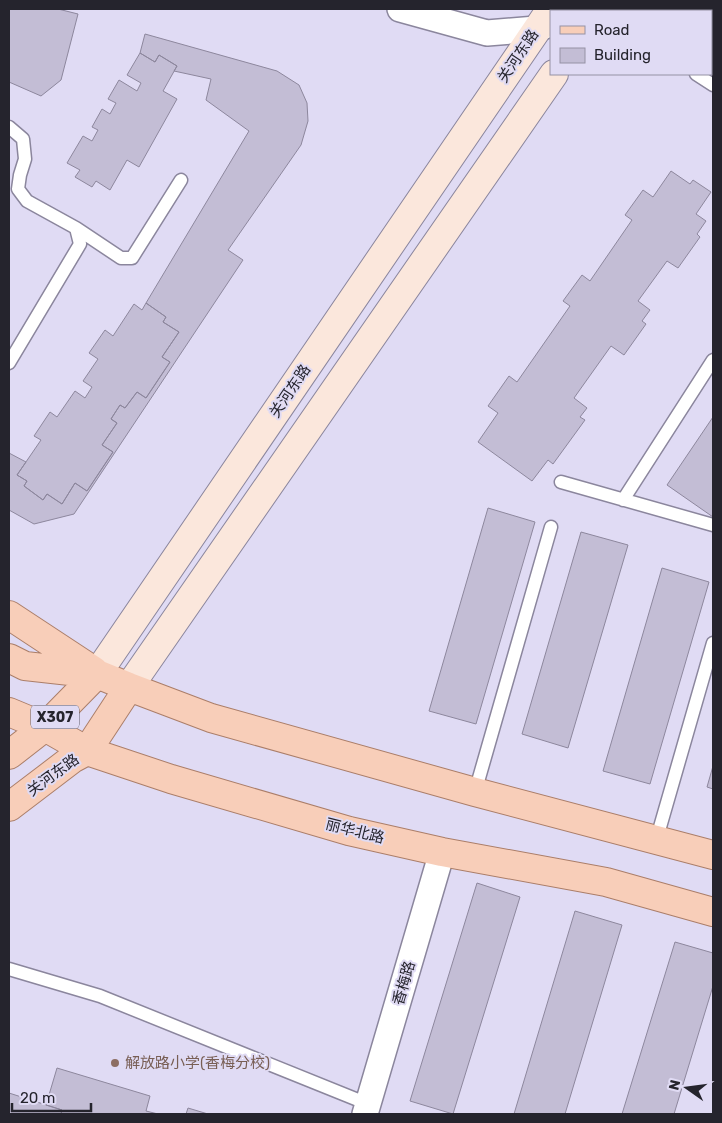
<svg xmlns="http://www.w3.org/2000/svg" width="722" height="1123" font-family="Rubik,'Noto Sans SC',sans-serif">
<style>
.building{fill:#c3bdd5;stroke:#8d879d}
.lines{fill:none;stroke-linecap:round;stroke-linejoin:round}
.service-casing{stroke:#8b869d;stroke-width:15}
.minor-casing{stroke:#8b869d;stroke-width:28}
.secondary-casing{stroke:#8b869d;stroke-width:30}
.primary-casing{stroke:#ab7e69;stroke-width:30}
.service{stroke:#fff;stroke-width:12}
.minor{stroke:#fff;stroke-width:25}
.secondary{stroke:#fbe7dc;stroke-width:28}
.primary{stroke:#f8ceb9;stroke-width:28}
.education-dot{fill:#8d6e63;stroke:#e0dbf4;stroke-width:2}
.labels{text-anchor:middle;stroke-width:4;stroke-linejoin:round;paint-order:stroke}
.shield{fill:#e0dbf4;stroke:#5d5b69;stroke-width:1}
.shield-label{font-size:14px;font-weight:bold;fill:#25242d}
.street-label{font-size:15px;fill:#25242d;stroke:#e0dbf4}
.education-label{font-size:15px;fill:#785e54;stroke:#e0dbf4;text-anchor:start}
</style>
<rect width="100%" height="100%" fill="#e0dbf4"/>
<path class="building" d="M9 9H58L78 14 61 80 41 96 9 82Z
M145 34 277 71 299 85 307 103 308 121 301 145 228 250 243 260 74 514 34 524 9 510V453L26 462 17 475 27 481 24 486 43 500 47 494 62 504 75 483 87 491 113 452 102 445 117 423 111 419 120 405 125 408 137 392 146 398 170 362 162 357 179 332 163 322 166 317 146 303 249 131 206 100 211 79 174 71 177 66 159 55 155 62 140 53Z
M140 53 155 62 159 55 177 66 163 91 177 99 139 167 127 160 110 190 96 181 92 187 75 177 80 170 67 163 83 136 92 141 98 130 92 127 102 109 110 114 116 103 108 99 119 80 137 91 141 83 127 75Z
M671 171 690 184 693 180 711 192 696 214 706 221 697 234 700 237 678 268 667 261 638 301 650 310 642 321 646 324 624 355 611 346 574 398 587 408 580 417 585 420 553 464 548 460 532 481 478 442 498 413 488 406 509 376 517 382 570 306 563 301 582 275 590 281 632 220 625 215 643 190 653 197Z
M146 303 166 317 163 322 179 332 162 357 170 362 146 398 137 392 125 408 120 405 111 419 117 423 102 445 113 452 87 491 75 483 62 504 47 494 43 500 24 486 27 481 17 475 41 440 34 436 50 412 57 417 75 391 85 398 92 387 83 381 98 359 89 353 105 330 113 336 134 304 142 310Z
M713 417V517L667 485Z
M488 508 535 522 476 724 429 711Z
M581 532 628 545 568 748 522 734Z
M662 568 709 582 650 784 603 771Z
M713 766V789L707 787Z
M477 883 520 897 453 1114 410 1101Z
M575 911 622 925 565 1114H514Z
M675 942 713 953V986L674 1114H622Z
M57 1068 150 1096 146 1111 158 1114H61L62 1110 46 1105Z
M9 1093 62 1110 61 1114H9Z
M188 1108 208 1114H186Z"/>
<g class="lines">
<defs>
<path id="service" d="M663 9 666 11
M711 41 713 43
M696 74 713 85
M9 127 23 139 25 159 20 175 18 189 27 201 76 228 80 244 9 363
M76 228 121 258H132L181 180
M561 482 713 525
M623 500 713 360
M475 792 551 527
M656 841 713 643
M9 969 100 996 368 1104"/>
<path id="minor" d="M400 9 487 33 536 29 551 24
M365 1114 442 852"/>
<path id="secondary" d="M597 11 598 9
M97 674 551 9
M129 687 554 74"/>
<path id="primary" d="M9 615 94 671
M9 658 25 666 97 674 129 687 211 718 475 792 713 855
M9 712 45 727 87 751 171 779 349 831 442 852 606 882 713 912
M9 755 45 727 97 674
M9 807 72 759 87 751 129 687"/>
</defs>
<use href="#service" class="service-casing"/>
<use href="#minor" class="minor-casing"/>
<use href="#secondary" class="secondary-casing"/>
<use href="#primary" class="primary-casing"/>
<use href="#service" class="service"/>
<use href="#minor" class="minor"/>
<use href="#secondary" class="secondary"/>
<use href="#primary" class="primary"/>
</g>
<circle class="education-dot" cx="115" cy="1063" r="5"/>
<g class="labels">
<rect class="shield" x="31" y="705.5" width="48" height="23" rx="4"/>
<g class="shield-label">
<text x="55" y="722">X307</text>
</g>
<g class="street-label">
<text transform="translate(518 56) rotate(-56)" y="5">关河东路</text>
<text transform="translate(290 391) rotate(-56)" y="5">关河东路</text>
<text transform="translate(53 775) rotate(-36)" y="5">关河东路</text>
<text transform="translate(355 831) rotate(14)" y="5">丽华北路</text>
<text transform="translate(404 983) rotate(-74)" y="5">香梅路</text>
</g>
<g class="education-label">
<text x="125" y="1068">解放路小学(香梅分校)</text>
</g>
</g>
<rect width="722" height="1123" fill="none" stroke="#25242d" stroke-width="20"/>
<rect x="550" y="10" width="162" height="65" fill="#e0dbf4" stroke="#9592a4"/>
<rect x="560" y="26" width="25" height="8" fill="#f8ceb9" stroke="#9592a4"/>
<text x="594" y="35" font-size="15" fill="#25242d">Road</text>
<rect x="560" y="48" width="25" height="15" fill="#c3bdd5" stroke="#9592a4"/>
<text x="594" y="60" font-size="15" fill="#25242d">Building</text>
<g transform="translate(687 1088) rotate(284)" stroke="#e0dbf4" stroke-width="4" paint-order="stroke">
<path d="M0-4L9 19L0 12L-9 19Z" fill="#25242d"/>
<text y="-8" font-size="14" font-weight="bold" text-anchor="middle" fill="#25242d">N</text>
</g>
<path d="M12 1103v8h79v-8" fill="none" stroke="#25242d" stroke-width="2.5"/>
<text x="20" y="1103" font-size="15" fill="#25242d" stroke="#e0dbf4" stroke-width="4" paint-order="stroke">20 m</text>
</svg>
